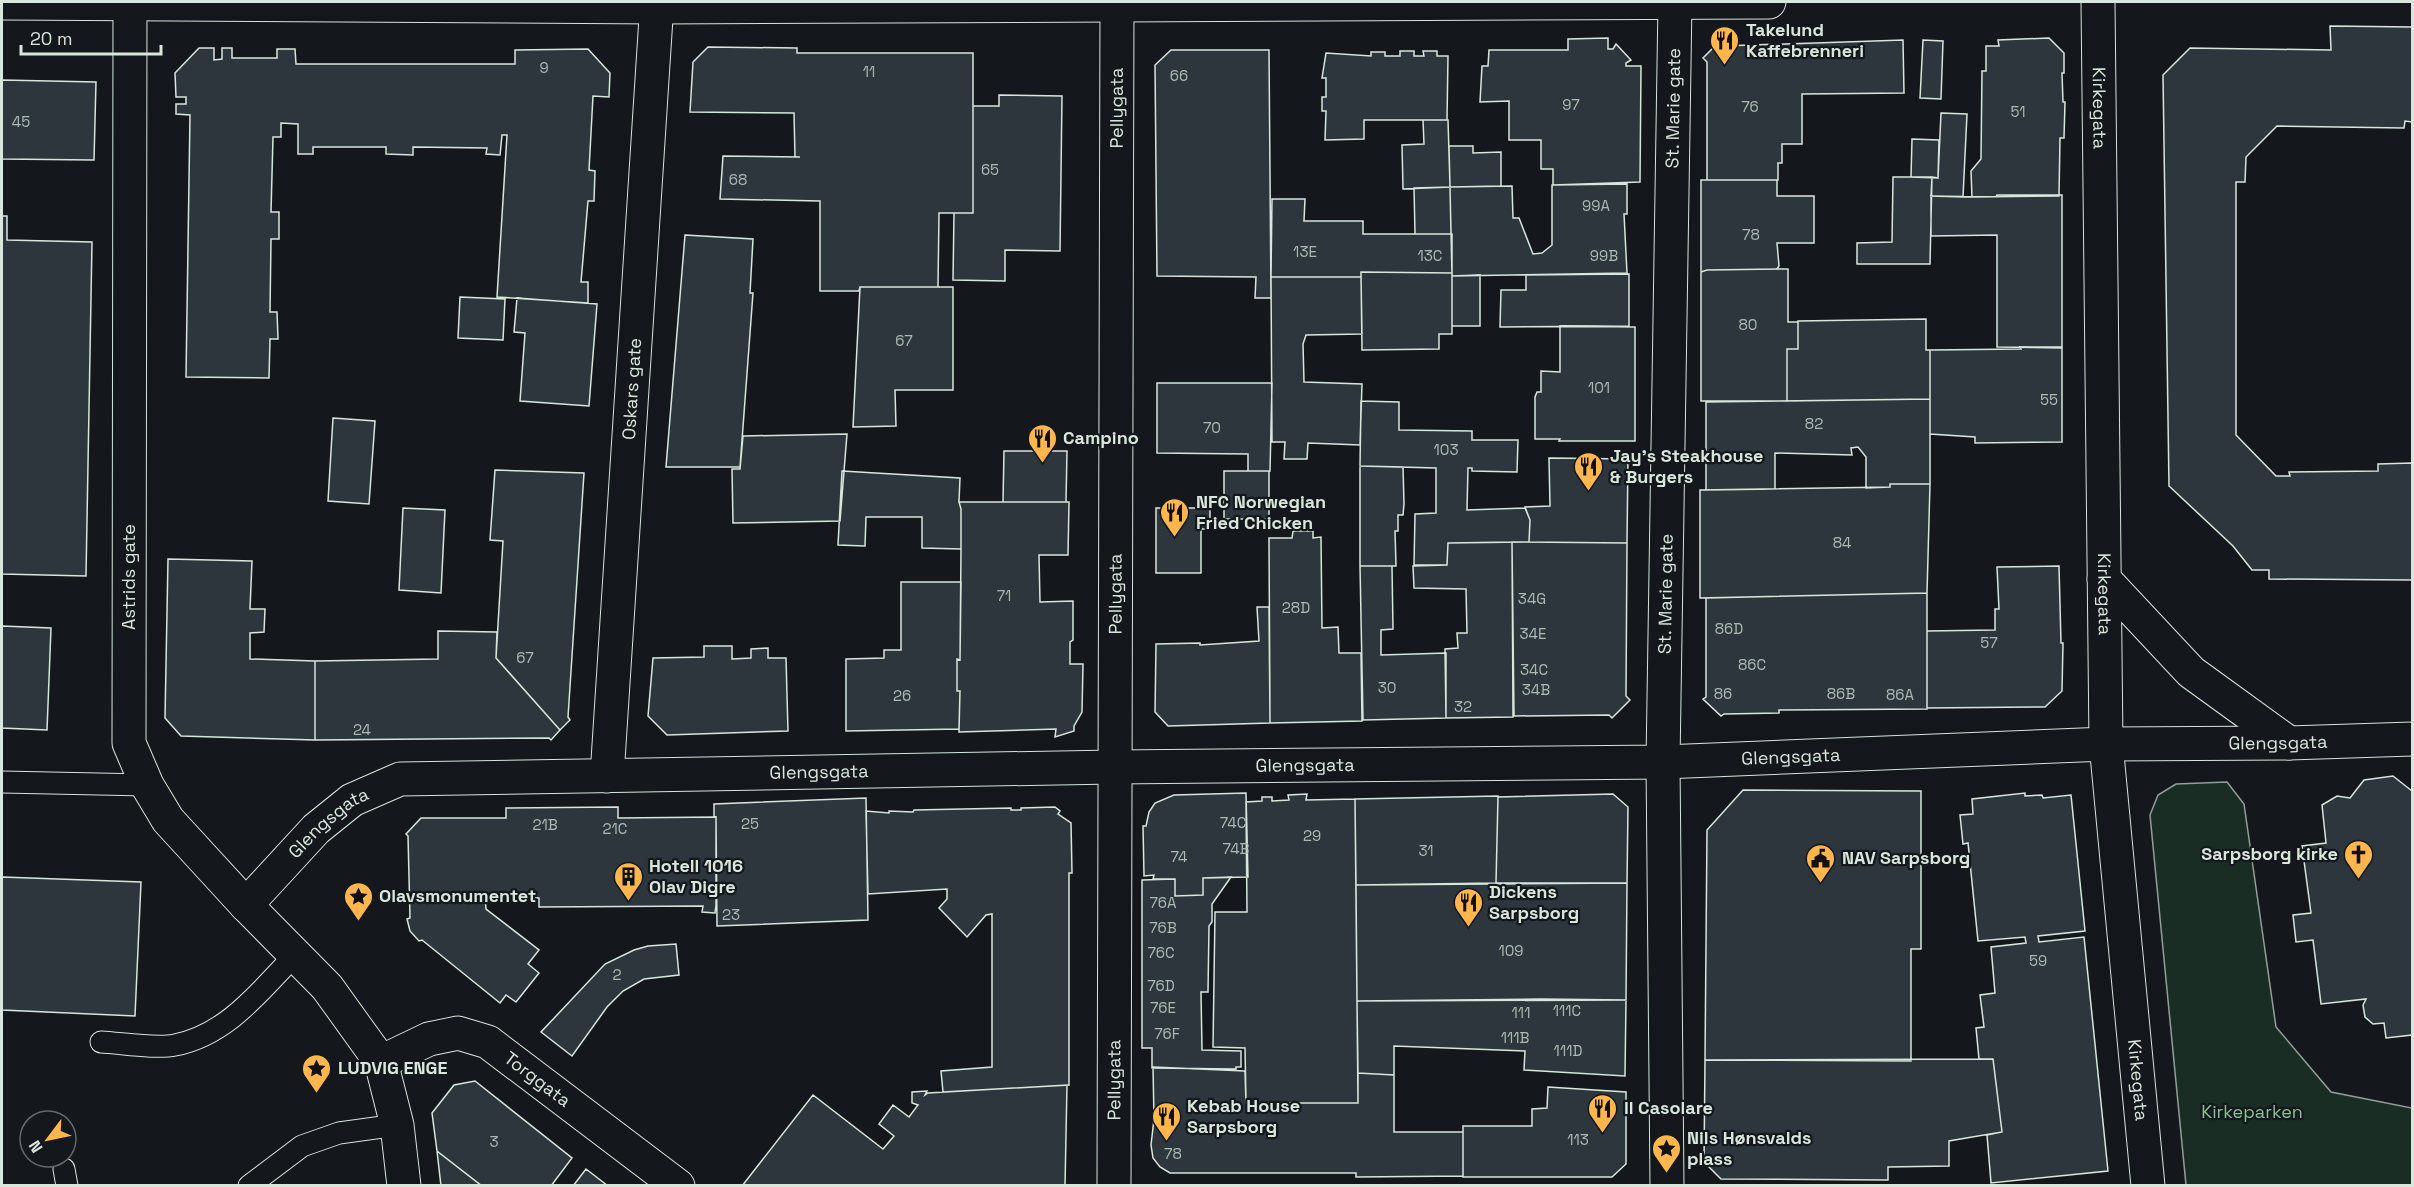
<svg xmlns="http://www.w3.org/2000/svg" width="2414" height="1187" font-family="'Space Grotesk',sans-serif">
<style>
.green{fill:#1a2d24;stroke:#939e99;stroke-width:1.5}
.building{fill:#2c363c;stroke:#d8e6dc;stroke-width:1.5}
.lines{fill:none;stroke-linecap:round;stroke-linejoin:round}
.lane-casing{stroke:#d8e6dc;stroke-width:23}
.street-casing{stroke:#d8e6dc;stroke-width:35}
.secondary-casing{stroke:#d8e6dc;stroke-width:35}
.lane{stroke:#14181c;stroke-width:21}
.street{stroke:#14181c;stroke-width:33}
.secondary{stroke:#14181c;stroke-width:33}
.labels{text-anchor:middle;stroke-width:4.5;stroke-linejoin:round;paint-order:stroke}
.number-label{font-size:15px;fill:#adbab4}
.poi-label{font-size:18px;font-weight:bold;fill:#d8e6dc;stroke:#14181c;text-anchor:start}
.street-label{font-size:18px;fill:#d8e6dc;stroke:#14181c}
.park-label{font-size:18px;fill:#8ac095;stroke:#14181c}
</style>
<rect width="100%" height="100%" fill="#14181c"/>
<path class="green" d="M2227 782 2244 804 2276 1027 2331 1092 2412 1108V1185H2186L2150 815 2158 795 2176 784Z"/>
<path class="building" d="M2330 26 2412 27V122L2405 121 2404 128 2277 126 2246 157 2245 182H2236V435L2276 476H2290L2289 472 2378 471V464L2412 463V580L2269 579V570H2252L2233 546 2169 486 2163 75 2190 48 2331 50Z
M1608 38V49H1613L1616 44 1631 60 1626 63V66H1641L1640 182 1553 185V169H1541V140H1509V101L1480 102 1482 66H1488L1489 50H1568V39Z
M2049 38 2064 53V73H2062L2063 102H2065L2064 138H2060L2059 196 1972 197 1971 171 1981 159 1982 71H1986V46H1999L1998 40Z
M1903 40 1904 93 1802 94V144H1782V163H1778V180H1707V62L1703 58 1719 42 1722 46Z
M1923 40 1943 41 1941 99 1920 98Z
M708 47 797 48V53H973V213H939L938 287H860L859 291H820V201L720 199 723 156 800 157H795L794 113 690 112 693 62Z
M199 48H214V60L222 59V48H232V58H277V49H295L296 64H515V50L588 49 610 73 609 97 593 96 589 170 595 171 594 201H588L581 282H588V303L497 297 507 135H502L500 155 486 154 487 148 413 147V155L386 154V147H313V154H298V124L281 123V137H273L271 212H279V239H271L270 312H277L278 339H270L269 378 186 377 190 115 176 114V104H186V97H176L175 73Z
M1171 50H1269L1271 298H1255L1256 277 1157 276 1155 65Z
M1400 51H1414V56H1424L1423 51H1437V56H1448L1447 120H1364V139L1325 140 1326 111H1322V97H1326V78H1322L1326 53 1371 56V52H1385V56H1400Z
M2 80 96 82 94 160 2 159Z
M999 95 1062 96 1060 251 1005 250V281L953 280 954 213H973V106H999Z
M1941 113 1967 114 1963 197 1931 196 1932 177 1938 178Z
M1423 120H1448L1450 187 1403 189 1402 145 1424 144Z
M1912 139 1939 140 1938 178 1911 177Z
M1449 146H1473V153L1501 152V186L1450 187Z
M1893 177H1932L1930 264H1857V243L1892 242Z
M1701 180H1777V196H1814V243H1777L1779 266 1777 269 1707 270 1701 272Z
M1627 184V214H1624L1627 273 1452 276 1450 187 1512 186 1513 218H1519L1533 254 1542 253 1552 245V185Z
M1450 187 1451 234H1415L1414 188Z
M1997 195H2062V348L1997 347V235L1931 236V196L1996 197Z
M1272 199H1305L1304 221H1363V234H1452V273L1361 272V277H1271Z
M2 216H7V240L92 242 86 576 2 574Z
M685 235 753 239 750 293H753L740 467H666Z
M1788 269V322H1798V349H1787V401H1701V272L1707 270Z
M1361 272 1452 273V334H1439V349L1362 350Z
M1629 274V326L1500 327 1501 290H1526V275Z
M1480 275V326H1452V276Z
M1271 277H1361L1362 334 1306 335 1303 344 1304 382 1362 384 1360 445 1308 443 1307 459H1284L1285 442H1272Z
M860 287H953V390H895L896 426 853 427Z
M460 297 505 299 503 340 458 338Z
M517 298 597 304 589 406 520 401 525 333 514 332Z
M1926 319V350H1930V399L1787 401V349H1798V321Z
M1560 326 1635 327V441H1559L1560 439H1535V397L1537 392H1541V371L1560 372Z
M2020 347H2062V442L1975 443V437L1930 434V350L2021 349Z
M1157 383H1272L1270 471H1248V454L1157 453Z
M1930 399V484H1890V487L1866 488V457L1858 447 1851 448 1852 455 1775 453V489L1706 490V402Z
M1361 401 1399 402V430L1472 431V440H1518L1517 472 1472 471V468H1468L1467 510 1525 508 1530 520 1529 542 1448 543 1447 565H1414L1415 514 1436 513V468L1360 466Z
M333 418 375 421 369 504 328 501Z
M847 434 840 521 733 523 732 469H740L743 436Z
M1004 451H1067L1066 502H1003Z
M1549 458 1628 459 1627 543 1529 542 1530 520 1525 507 1550 506Z
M1360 466 1403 467 1404 504 1403 515H1398V531H1395L1396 566H1360Z
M495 470 584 473 568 717 570 720 560 730 496 658 503 541 490 540Z
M842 471 960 478 959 502 961 509V549L922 548V517H866L865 546 838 545Z
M1224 471H1269V519H1224Z
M1890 484H1930L1927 593 1700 598V490L1890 487Z
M959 502H1069L1068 555H1039L1040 602 1073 601V640L1070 642V664H1083L1082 712 1074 726V731L1055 737 1056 729 959 732 960 691H957V659L960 660 961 550V509Z
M403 508 445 510 441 593 399 590Z
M1156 508H1210V529H1201V573H1156Z
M1293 531H1313V538L1321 537 1322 628 1338 627 1339 653H1361L1362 721 1270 723 1269 538H1292Z
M1512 542 1627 543 1626 696 1630 700 1612 718 1609 715 1514 716Z
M1512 542 1513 717 1446 718 1445 649 1458 648 1457 633H1467L1466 589 1414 588 1413 566 1447 565 1448 543Z
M168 559 252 561 250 609H265L264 632 250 633V659L315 661V740L181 736 165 718Z
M1360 566H1392L1393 629 1381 630V655L1446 653V718L1363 720Z
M2059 566 2061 643H2063L2062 691 2045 707 1927 708V631L1995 630V609H1999L1997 567Z
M901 582H961L960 660 957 659V691H960L959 729 846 731V659L884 658V650H901Z
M1927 593V709L1779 710V713L1724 714 1721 716 1703 699 1706 697V598Z
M1257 607H1269L1270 723 1168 726 1155 712 1156 644 1200 643V645L1259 641Z
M2 626 51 628 47 730 2 728Z
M438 631 497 632 496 658 560 730 551 740 549 738 315 740V661L438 659Z
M704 646H732V659L751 658V649L768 648V658H786L788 731 667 735 648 716 653 658 704 657Z
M2393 776 2412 791V1035L2386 1038 2384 1023 2373 1024 2365 1017 2363 1005 2366 999 2321 1004 2313 940 2296 942 2293 915 2311 913 2302 846 2326 843 2322 805 2337 796 2350 798 2364 780Z
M1743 790 1921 791V949H1911V1061L1705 1060 1707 830Z
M1246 793 1248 877 1203 878V895L1175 896V879H1153L1154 875 1144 876 1143 826H1146L1149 812 1155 803 1174 795Z
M2025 793V796L2042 795 2043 798 2071 795 2085 931 2038 936 2039 942 2084 937 2108 1171 1991 1183 1987 1135 2002 1132 1993 1059H1979L1976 1028 1984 1027 1980 995 1995 993 1991 947 2026 943 2025 937 1978 941 1968 843 1963 844 1960 815 1973 814 1972 799Z
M1307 794 1306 800 1355 799 1358 1103H1246L1245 1048 1213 1047 1215 912H1247L1246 802 1262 801V797H1272V801L1289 800 1288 795Z
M1613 794 1628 807 1627 883H1496L1498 797Z
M1498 796 1496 883 1356 885 1355 799Z
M866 798 868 920 717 926 716 817H714V804Z
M618 807V818L716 817V905L715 913 702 912 703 906 539 907V898L485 897 486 909 539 950 528 964 539 973 516 1002 506 995 500 1003 422 940 419 941 410 931 407 919 410 918 408 836 406 834 421 818H506V808Z
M1055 807 1060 811 1058 814 1071 823 1072 873H1069V1085L943 1092 941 1071 992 1067V914L986 915 967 937 939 908 947 899V889L868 894 866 811 889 813V811L913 812 914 810 1011 808V810H1021V808Z
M2 877 141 882 135 1016 2 1010Z
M1231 877 1212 904V922L1209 926 1208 992H1201L1202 1050 1241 1051V1067H1236V1069L1152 1068V1048H1142V880L1175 879V896L1203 895V878Z
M1627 883 1626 1000 1357 1001 1356 885Z
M676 944 679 975 644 979 623 991 607 1007 572 1056 541 1032 605 964 634 950 648 946Z
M1541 999 1626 1000 1625 1076 1524 1070 1525 1051 1394 1046V1075L1358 1073 1357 1001Z
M1993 1059 2002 1132 1949 1141V1166L1888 1167V1180L1721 1179 1704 1162 1705 1060Z
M1153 1067 1245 1071 1246 1103H1358V1073L1394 1075V1132H1463V1176L1356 1177V1173H1170L1160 1167 1153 1158 1151 1145 1154 1119Z
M475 1081 572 1158 551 1186H482L437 1151 432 1113 454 1085Z
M1067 1085 1065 1186H742L813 1095 883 1149 894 1136 879 1124 893 1105 909 1117 918 1105 912 1103V1092L927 1091 925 1095 928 1093Z
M1548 1087 1626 1092V1164L1612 1177H1463V1126H1532V1109L1547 1108Z
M437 1151 482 1186H441Z
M586 1169 608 1186H573Z"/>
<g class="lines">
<defs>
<path id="lane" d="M2 782 147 785
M101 1042C121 1043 156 1049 175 1045 227 1035 260 991 295 955
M64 1169 67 1186
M249 1186 302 1146 339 1133 397 1125"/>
<g id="street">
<path d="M130 2 129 743 147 785 168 820 246 905 327 987 381 1062 397 1125 404 1186"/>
<path d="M2 3 658 7 1769 2"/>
<path id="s1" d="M607 776 657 2"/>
<path id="s2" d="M246 905 316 829 352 800 400 779 1114 767 1663 762 2106 744 2148 1186"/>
<path id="s3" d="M381 1062 429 1039 458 1033 488 1042 678 1186"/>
<path id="s4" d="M1114 1186 1117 2"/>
<path id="s5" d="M1667 1186 1663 762 1675 2"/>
</g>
<g id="secondary">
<path id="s6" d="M2098 2 2106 744 2289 743 2412 739"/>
<path d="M2104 579 2191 672 2289 743"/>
</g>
</defs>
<use href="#lane" class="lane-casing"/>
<use href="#street" class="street-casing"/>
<use href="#secondary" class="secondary-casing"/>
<use href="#lane" class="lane"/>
<use href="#street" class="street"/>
<use href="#secondary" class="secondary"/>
</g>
<defs>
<symbol id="restaurant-pin" viewBox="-11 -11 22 30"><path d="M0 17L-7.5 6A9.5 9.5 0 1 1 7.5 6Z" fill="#ffb74d" stroke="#14181c"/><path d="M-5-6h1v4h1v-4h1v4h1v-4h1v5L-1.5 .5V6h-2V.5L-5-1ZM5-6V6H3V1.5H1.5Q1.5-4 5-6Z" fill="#111"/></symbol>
<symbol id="church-pin" viewBox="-11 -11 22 30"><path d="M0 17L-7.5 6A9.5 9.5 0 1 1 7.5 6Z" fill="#ffb74d" stroke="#14181c"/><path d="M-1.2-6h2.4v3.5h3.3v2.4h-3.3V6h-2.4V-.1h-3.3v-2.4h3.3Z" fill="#111"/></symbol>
<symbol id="civic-pin" viewBox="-11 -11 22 30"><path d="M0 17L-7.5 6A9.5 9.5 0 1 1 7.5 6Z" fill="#ffb74d" stroke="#14181c"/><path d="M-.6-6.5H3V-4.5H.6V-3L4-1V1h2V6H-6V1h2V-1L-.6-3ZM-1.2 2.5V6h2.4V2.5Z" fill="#111"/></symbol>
<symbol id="building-pin" viewBox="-11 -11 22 30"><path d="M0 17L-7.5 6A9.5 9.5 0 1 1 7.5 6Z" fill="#ffb74d" stroke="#14181c"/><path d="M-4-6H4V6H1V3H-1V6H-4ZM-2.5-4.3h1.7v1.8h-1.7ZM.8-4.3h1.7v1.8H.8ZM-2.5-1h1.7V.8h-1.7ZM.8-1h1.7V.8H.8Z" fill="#111"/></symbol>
<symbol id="sight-pin" viewBox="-11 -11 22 30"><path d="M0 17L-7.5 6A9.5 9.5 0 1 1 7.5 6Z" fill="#ffb74d" stroke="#14181c"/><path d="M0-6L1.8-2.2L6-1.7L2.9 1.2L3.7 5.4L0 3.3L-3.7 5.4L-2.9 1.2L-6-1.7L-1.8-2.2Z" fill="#111"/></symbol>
</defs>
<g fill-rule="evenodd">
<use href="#restaurant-pin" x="1708" y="24" width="33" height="45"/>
<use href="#restaurant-pin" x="1026" y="422" width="33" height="45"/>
<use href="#restaurant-pin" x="1572" y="450" width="33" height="45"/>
<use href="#restaurant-pin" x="1158" y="496" width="33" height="45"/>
<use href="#church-pin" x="2342" y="838" width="33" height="45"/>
<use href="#civic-pin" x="1804" y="842" width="33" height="45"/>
<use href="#building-pin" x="612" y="860" width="33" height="45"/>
<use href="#sight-pin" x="342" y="880" width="33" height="45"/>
<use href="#restaurant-pin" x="1452" y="886" width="33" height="45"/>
<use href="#sight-pin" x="300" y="1052" width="33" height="45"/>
<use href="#restaurant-pin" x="1586" y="1092" width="33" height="45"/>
<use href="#restaurant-pin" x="1150" y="1100" width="33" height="45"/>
<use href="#sight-pin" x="1650" y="1132" width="33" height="45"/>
</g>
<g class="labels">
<g class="number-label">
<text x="544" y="73">9</text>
<text x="869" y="77">11</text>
<text x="1179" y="81">66</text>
<text x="1571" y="110">97</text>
<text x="1750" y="112">76</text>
<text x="2018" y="117">51</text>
<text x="21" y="127">45</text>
<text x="990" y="175">65</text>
<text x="738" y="185">68</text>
<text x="1596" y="211">99A</text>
<text x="1751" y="240">78</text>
<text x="1305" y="257">13E</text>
<text x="1430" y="261">13C</text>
<text x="1604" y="261">99B</text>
<text x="1748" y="330">80</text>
<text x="904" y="346">67</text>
<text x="1599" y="393">101</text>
<text x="2049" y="405">55</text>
<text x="1814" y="429">82</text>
<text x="1212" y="433">70</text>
<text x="1446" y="455">103</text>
<text x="1842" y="548">84</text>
<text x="1004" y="601">71</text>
<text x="1532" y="604">34G</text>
<text x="1296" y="613">28D</text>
<text x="1729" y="634">86D</text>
<text x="1533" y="639">34E</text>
<text x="1989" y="648">57</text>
<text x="525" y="663">67</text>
<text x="1752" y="670">86C</text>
<text x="1534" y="675">34C</text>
<text x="1387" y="693">30</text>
<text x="1536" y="695">34B</text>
<text x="1723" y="699">86</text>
<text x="1841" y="699">86B</text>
<text x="1900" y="700">86A</text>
<text x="902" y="701">26</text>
<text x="1463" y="712">32</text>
<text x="362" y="735">24</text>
<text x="1233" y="828">74C</text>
<text x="750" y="829">25</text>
<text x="545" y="830">21B</text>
<text x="615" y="834">21C</text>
<text x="1312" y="841">29</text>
<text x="1236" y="854">74B</text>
<text x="1426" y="856">31</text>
<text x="1179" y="862">74</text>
<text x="1163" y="908">76A</text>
<text x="731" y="920">23</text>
<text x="1163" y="933">76B</text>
<text x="1511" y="956">109</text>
<text x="1161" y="958">76C</text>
<text x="2038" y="966">59</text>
<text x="617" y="980">2</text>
<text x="1161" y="991">76D</text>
<text x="1163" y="1013">76E</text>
<text x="1567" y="1016">111C</text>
<text x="1521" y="1018">111</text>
<text x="1167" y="1039">76F</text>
<text x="1515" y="1043">111B</text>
<text x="1568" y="1056">111D</text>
<text x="1578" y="1145">113</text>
<text x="494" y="1147">3</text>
<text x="1173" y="1159">78</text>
</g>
<g class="poi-label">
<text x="1746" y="36">Takelund<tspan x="1746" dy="21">Kaffebrenneri</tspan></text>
<text x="1063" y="444">Campino</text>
<text x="1610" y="462">Jay's Steakhouse<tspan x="1610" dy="21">&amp; Burgers</tspan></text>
<text x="1196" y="508">NFC Norwegian<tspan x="1196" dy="21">Fried Chicken</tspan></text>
<text x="2338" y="860" text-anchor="end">Sarpsborg kirke</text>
<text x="1842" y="864">NAV Sarpsborg</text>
<text x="649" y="872">Hotell 1016<tspan x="649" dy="21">Olav Digre</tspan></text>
<text x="1489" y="898">Dickens<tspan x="1489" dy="21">Sarpsborg</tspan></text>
<text x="379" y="902">Olavsmonumentet</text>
<text x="338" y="1074">LUDVIG ENGE</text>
<text x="1187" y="1112">Kebab House<tspan x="1187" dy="21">Sarpsborg</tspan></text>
<text x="1624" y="1114">Il Casolare</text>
<text x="1687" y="1144">Nils Hønsvalds<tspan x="1687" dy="21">plass</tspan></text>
</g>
<g class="street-label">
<text dy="6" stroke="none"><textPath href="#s4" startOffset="1078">Pellygata</textPath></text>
<text dy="6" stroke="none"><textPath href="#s5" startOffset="1078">St. Marie gate</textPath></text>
<text dy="6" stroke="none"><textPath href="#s6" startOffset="106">Kirkegata</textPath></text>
<text dy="6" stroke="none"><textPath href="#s1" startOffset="388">Oskars gate</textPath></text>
<text transform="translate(129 577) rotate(-90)" y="6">Astrids gate</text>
<text dy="6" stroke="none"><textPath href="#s4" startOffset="592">Pellygata</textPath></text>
<text dy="6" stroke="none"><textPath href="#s5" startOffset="592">St. Marie gate</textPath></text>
<text dy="6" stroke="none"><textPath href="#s6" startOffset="592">Kirkegata</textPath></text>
<text dy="6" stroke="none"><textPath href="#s6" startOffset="914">Glengsgata</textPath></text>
<text dy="6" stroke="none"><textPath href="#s2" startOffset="1593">Glengsgata</textPath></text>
<text dy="6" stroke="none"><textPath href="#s2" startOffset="1107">Glengsgata</textPath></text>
<text dy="6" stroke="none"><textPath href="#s2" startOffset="621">Glengsgata</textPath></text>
<text dy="6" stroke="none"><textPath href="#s2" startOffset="117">Glengsgata</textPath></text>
<text dy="6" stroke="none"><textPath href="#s3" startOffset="176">Torggata</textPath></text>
<text dy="6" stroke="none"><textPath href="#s4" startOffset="106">Pellygata</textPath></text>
<text dy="6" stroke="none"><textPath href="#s2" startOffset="2246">Kirkegata</textPath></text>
</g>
<g class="park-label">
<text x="2252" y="1118">Kirkeparken</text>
</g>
</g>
<rect width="2414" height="1187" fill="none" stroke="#d8e6dc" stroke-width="6"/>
<g transform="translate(48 1139) rotate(238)"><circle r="28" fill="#14181c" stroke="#626a69" stroke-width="1.5"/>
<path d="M0-4.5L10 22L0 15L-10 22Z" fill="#ffb74d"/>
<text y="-9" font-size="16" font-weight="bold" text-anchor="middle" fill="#d8e6dc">N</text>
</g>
<path d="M21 45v9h140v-9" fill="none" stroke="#d8e6dc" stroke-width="3"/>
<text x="30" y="45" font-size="18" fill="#d8e6dc" stroke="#14181c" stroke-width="4.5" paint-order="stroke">20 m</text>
</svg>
